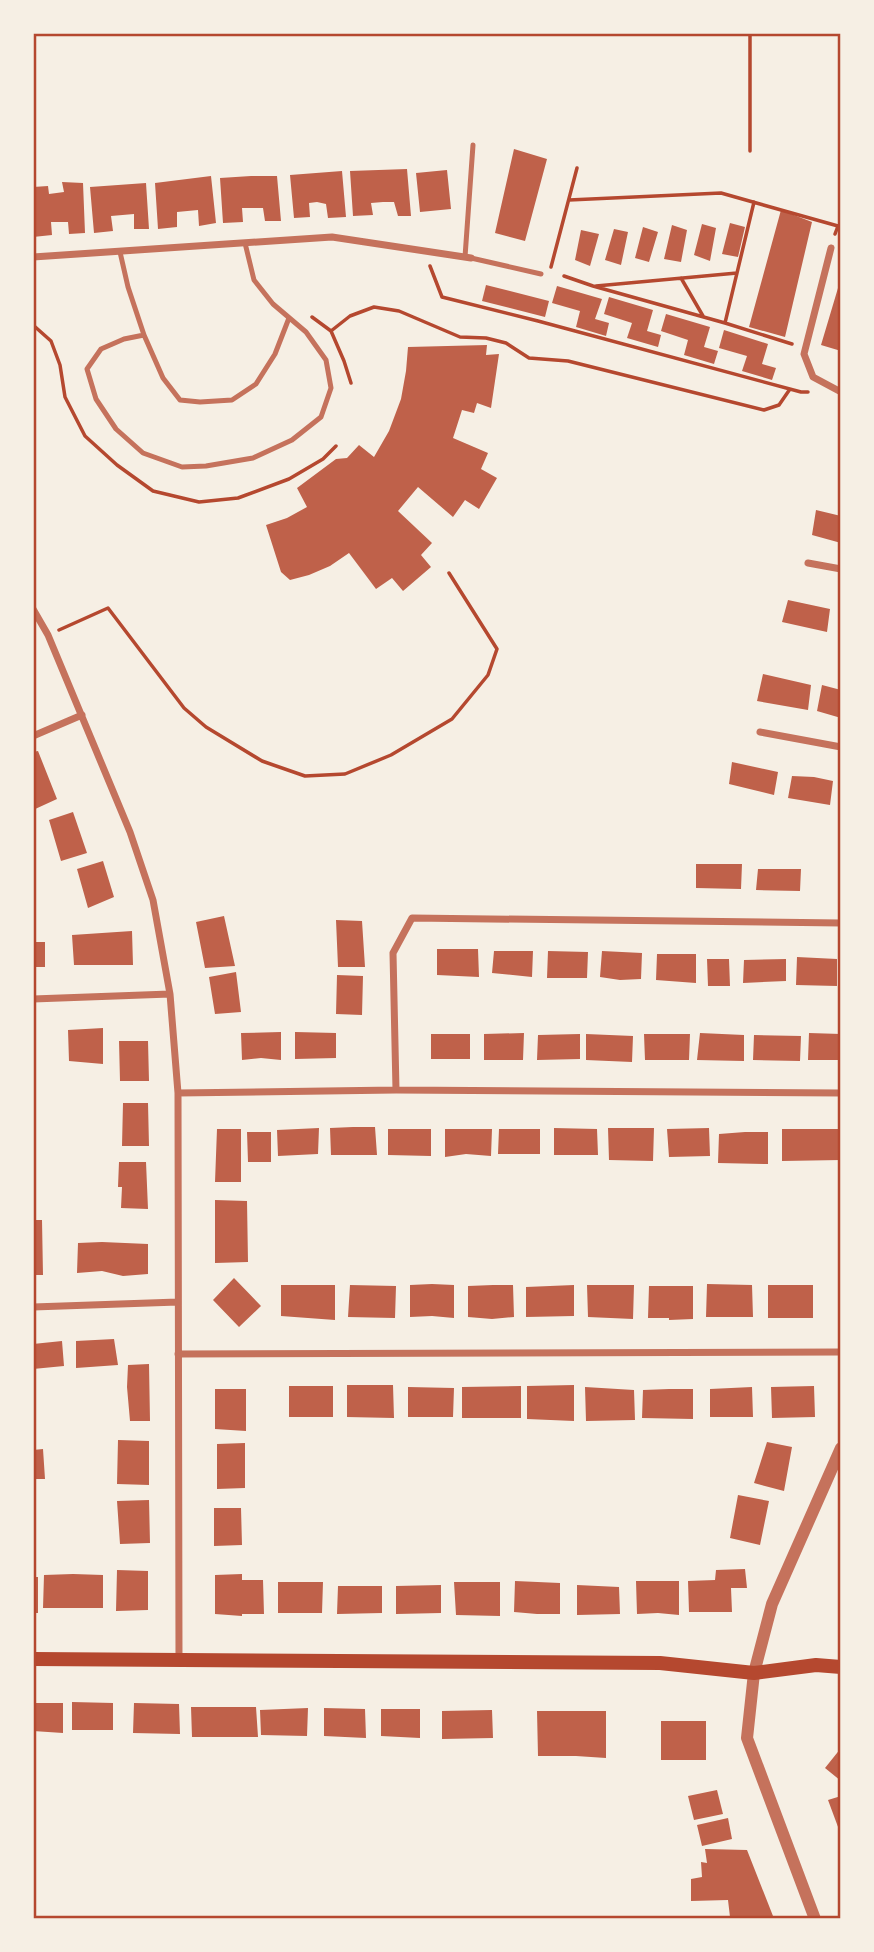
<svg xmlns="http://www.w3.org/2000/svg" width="874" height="1952" font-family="Figtree,sans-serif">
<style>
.building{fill:#bf614a}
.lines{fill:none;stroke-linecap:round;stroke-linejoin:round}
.path{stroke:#b5482f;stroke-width:3.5}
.service{stroke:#c5725c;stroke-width:5}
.minor{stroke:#c5725c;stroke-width:7}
.tertiary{stroke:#c5725c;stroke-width:12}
.secondary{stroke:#b5482f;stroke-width:14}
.neatline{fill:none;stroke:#b5482f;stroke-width:2.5}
</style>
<rect width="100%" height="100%" fill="#f6efe4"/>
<path class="building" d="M514 149 547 159 525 241 495 233Z
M407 169 411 216H398L394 202H383L371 203 373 215 353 216 350 171Z
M447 170 451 209 420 212 416 173Z
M342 171 346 217 328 218 326 204 317 202 309 203 310 217 294 218 290 175Z
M211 176 216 223 199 226 198 210 177 212V227L158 229 155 183Z
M251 176H277L281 221H265L263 208H242L243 222 223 223 220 178Z
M62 182 83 183 85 233 69 234 68 222H51L52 235 33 237V187L48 186 49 194 64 192Z
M146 183 149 229H134V214L111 216 113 231 94 233 90 187Z
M781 210 812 222 785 337 749 327Z
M730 223 745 227 738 257 722 254Z
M702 224 716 228 710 261 694 255Z
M672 225 687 230 681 262 664 259Z
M643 227 658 232 649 262 635 258Z
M614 229 628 232 621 265 605 260Z
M581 230 599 234 590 266 575 260Z
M486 285 549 301 545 317 482 301Z
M557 286 602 299 595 319 609 323 606 336 576 327 580 311 552 303Z
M838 288 841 289V351L821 345Z
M609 297 653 310 647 331 661 335 658 347 627 338 632 323 604 314Z
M666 314 710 327 704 347 718 351 714 364 684 355 688 340 661 331Z
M724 330 768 344 762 364 776 368 772 380 742 371 747 356 719 348Z
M487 345 486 355 499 354 491 408 477 403 474 413 462 410 453 438 488 453 481 469 497 478 479 509 465 500 453 517 418 487 398 511 432 543 421 555 431 567 403 591 392 578 376 589 349 553 330 566 309 575 290 580 281 572 266 525 287 518 307 507 297 488 336 459 347 458 359 445 374 457 389 431 401 399 406 371 408 347Z
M816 510 841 516V543L812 535Z
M788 600 830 609 827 632 782 622Z
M763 674 811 685 808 710 757 701Z
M822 685 841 690V718L817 711Z
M38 751 57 799 33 810V752Z
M732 762 778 772 774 795 729 784Z
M792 776 814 777 833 781 830 805 788 798Z
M73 812 87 853 61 861 49 820Z
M103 861 114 897 88 908 77 869Z
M696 864H742L741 889 696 888Z
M758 869H801L800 891 756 890Z
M224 916 235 966 205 968 196 922Z
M336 920 362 921 365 967H338Z
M132 931 133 965H74L72 935Z
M33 942H45V967H33Z
M437 949H478L479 977 437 975Z
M494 951H533L532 977 492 973Z
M548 951 588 952 587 978H547Z
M602 951 642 953 641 979 620 980 600 977Z
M657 954H696V983L656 980Z
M797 957 837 959V986L796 985Z
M707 959H729L730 986H708Z
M786 959V981L743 983 744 960Z
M236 972 241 1012 215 1014 209 977Z
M337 975 363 976 362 1015 336 1014Z
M103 1028V1064L69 1061 68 1030Z
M281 1032V1060L261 1058 242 1060 241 1033Z
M295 1032 336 1033V1058L295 1059Z
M524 1033 523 1060H484V1034Z
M700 1033 744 1035V1061L697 1060Z
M809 1033 841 1034V1060H808Z
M431 1034H470V1059H431Z
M580 1034V1059L537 1060 538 1035Z
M586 1034 633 1036 632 1062 586 1060Z
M644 1034H690L689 1060H645Z
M754 1035 801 1036 800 1061 753 1060Z
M119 1041H148L149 1081H120Z
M123 1103H148L149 1146H122Z
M353 1127H375L377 1155H331L330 1128Z
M319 1128 318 1154 278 1156 277 1130Z
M554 1128 597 1129 598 1155H554Z
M608 1128H654L653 1161 609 1160Z
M709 1128 710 1156 669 1157 667 1129Z
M217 1129H241V1182H215Z
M388 1129H431V1156L388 1155Z
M445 1129H492L491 1156 466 1154 445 1157Z
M499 1129H540V1154H498Z
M782 1129H841V1160L782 1161Z
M247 1132H271V1162H248Z
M745 1132H768V1164L718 1163 719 1134Z
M119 1162H146L148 1209 121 1208 122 1187H118Z
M215 1200 247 1201 248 1262 215 1263Z
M33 1220H42L43 1275H33Z
M102 1242 148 1244V1274L123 1276 102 1271 77 1273 78 1243Z
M234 1278 261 1306 239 1327 213 1300Z
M432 1284 454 1285V1318L432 1316 410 1317V1285Z
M707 1284 752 1285 753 1317H706Z
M281 1285H335V1320L281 1316Z
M350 1285 396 1286 395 1318 348 1317Z
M493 1285H513L514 1317 492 1319 468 1317V1286Z
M574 1285V1316L526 1317V1287Z
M587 1285H634L633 1319 588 1317Z
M768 1285H813V1318H768Z
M649 1286H693V1319L669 1320V1318H648Z
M114 1339 118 1365 76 1368V1341Z
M62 1341 64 1366 33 1369V1344Z
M149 1364 150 1421H130L127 1387 128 1365Z
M347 1385H393L394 1418 347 1417Z
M574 1385V1421L527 1419V1386Z
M289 1386H333V1417H289Z
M521 1386V1418H462V1387Z
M814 1386 815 1417 772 1418 771 1387Z
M408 1387 454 1388 453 1417H408Z
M585 1387 634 1390 635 1420 586 1421Z
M752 1387 753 1417H710V1389Z
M215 1389H246V1431L215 1429Z
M669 1389H693V1419L642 1418 643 1390Z
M118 1440 149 1441V1485L117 1484Z
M767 1442 792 1447 784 1491 754 1483Z
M245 1443V1488L217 1489V1444Z
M43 1449 45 1479H33V1450Z
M738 1495 769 1501 760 1545 730 1538Z
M149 1500 150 1543 120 1544 117 1501Z
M214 1508H241L242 1545 214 1546Z
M745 1569 747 1588H731L732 1612H689L688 1581 715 1580 716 1570Z
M117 1570 148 1571V1610L116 1611Z
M73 1574 103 1575V1608H43L44 1575Z
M242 1574V1580H263L264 1614H242V1616L215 1614V1575Z
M33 1577H38V1613H33Z
M515 1581 560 1583V1614H537L514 1612Z
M636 1581H679V1615L658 1613 637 1614Z
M278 1582H323L322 1613H278Z
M454 1582H500V1616L456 1615Z
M441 1585V1613L396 1614V1586Z
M577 1585 619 1587 620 1614 577 1615Z
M338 1586H382V1613L337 1614Z
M72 1702 113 1703V1730H72Z
M33 1703H63V1733L33 1731Z
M134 1703 179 1704 180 1734 133 1733Z
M191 1707H256L258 1737H192Z
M308 1708 307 1736 261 1735 260 1710Z
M324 1708 365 1709 366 1738 324 1736Z
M381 1709H420V1738L381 1736Z
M492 1710 493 1738 442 1739V1711Z
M537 1711H606V1758L576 1756H538Z
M661 1721H706V1760H661Z
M841 1748V1781L825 1768Z
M717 1790 723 1814 694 1820 688 1796Z
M841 1796V1835L828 1800Z
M728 1818 732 1839 702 1846 697 1825Z
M705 1849 747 1850 773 1916 730 1917 728 1900 691 1901V1879L702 1877 701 1862 707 1863Z"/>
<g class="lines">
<path class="path" d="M750 151V33
M569 200 721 193 838 226 835 234
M754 202 725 323 792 344
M430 266 442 297 538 321 801 392H808
M551 267 577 168
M564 276 593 286 725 323
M681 278 703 316
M596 286 737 273
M312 317 331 331 344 361 351 383
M33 325 51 341 60 365 65 397 85 436 117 465 153 491 199 502 238 498 289 479 323 459 336 446
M331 331 350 316 374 307 399 311 460 337 486 338 506 343 529 358 568 361 764 410 779 405 790 389
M59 630 108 608 184 708 206 727 262 761 305 776 345 774 391 755 452 719 488 675 497 649 449 573"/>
<path class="service" d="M120 252 128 287 144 335 163 378 180 400 200 402 232 400 256 384 275 354 289 318
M465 257 473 145
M471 258 541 274
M144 335 124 339 101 349 87 369 96 399 116 429 143 453 182 467 206 466 253 458 292 440 321 417 331 388 326 360 306 332 273 304 254 280 245 243"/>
<path class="minor" d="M831 248 804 354 813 377 841 392
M33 257 332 237 471 258
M808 563 841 569
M33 609 48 635 130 832 153 900 170 994 178 1093 179 1660
M760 732 841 747
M33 736 82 715
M33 999 170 994
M396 1090 393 953 412 918 841 923
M178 1093 396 1090 841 1093
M33 1307 178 1302
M178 1354 841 1352"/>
<path class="tertiary" d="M815 1919 747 1738 754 1673 772 1604 841 1448"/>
<path class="secondary" d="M33 1659 660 1663 754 1673 816 1665 841 1667"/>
</g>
<rect width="874" height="1952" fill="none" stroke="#f6efe4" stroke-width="70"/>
<rect x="35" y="35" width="804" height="1882" class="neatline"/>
</svg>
